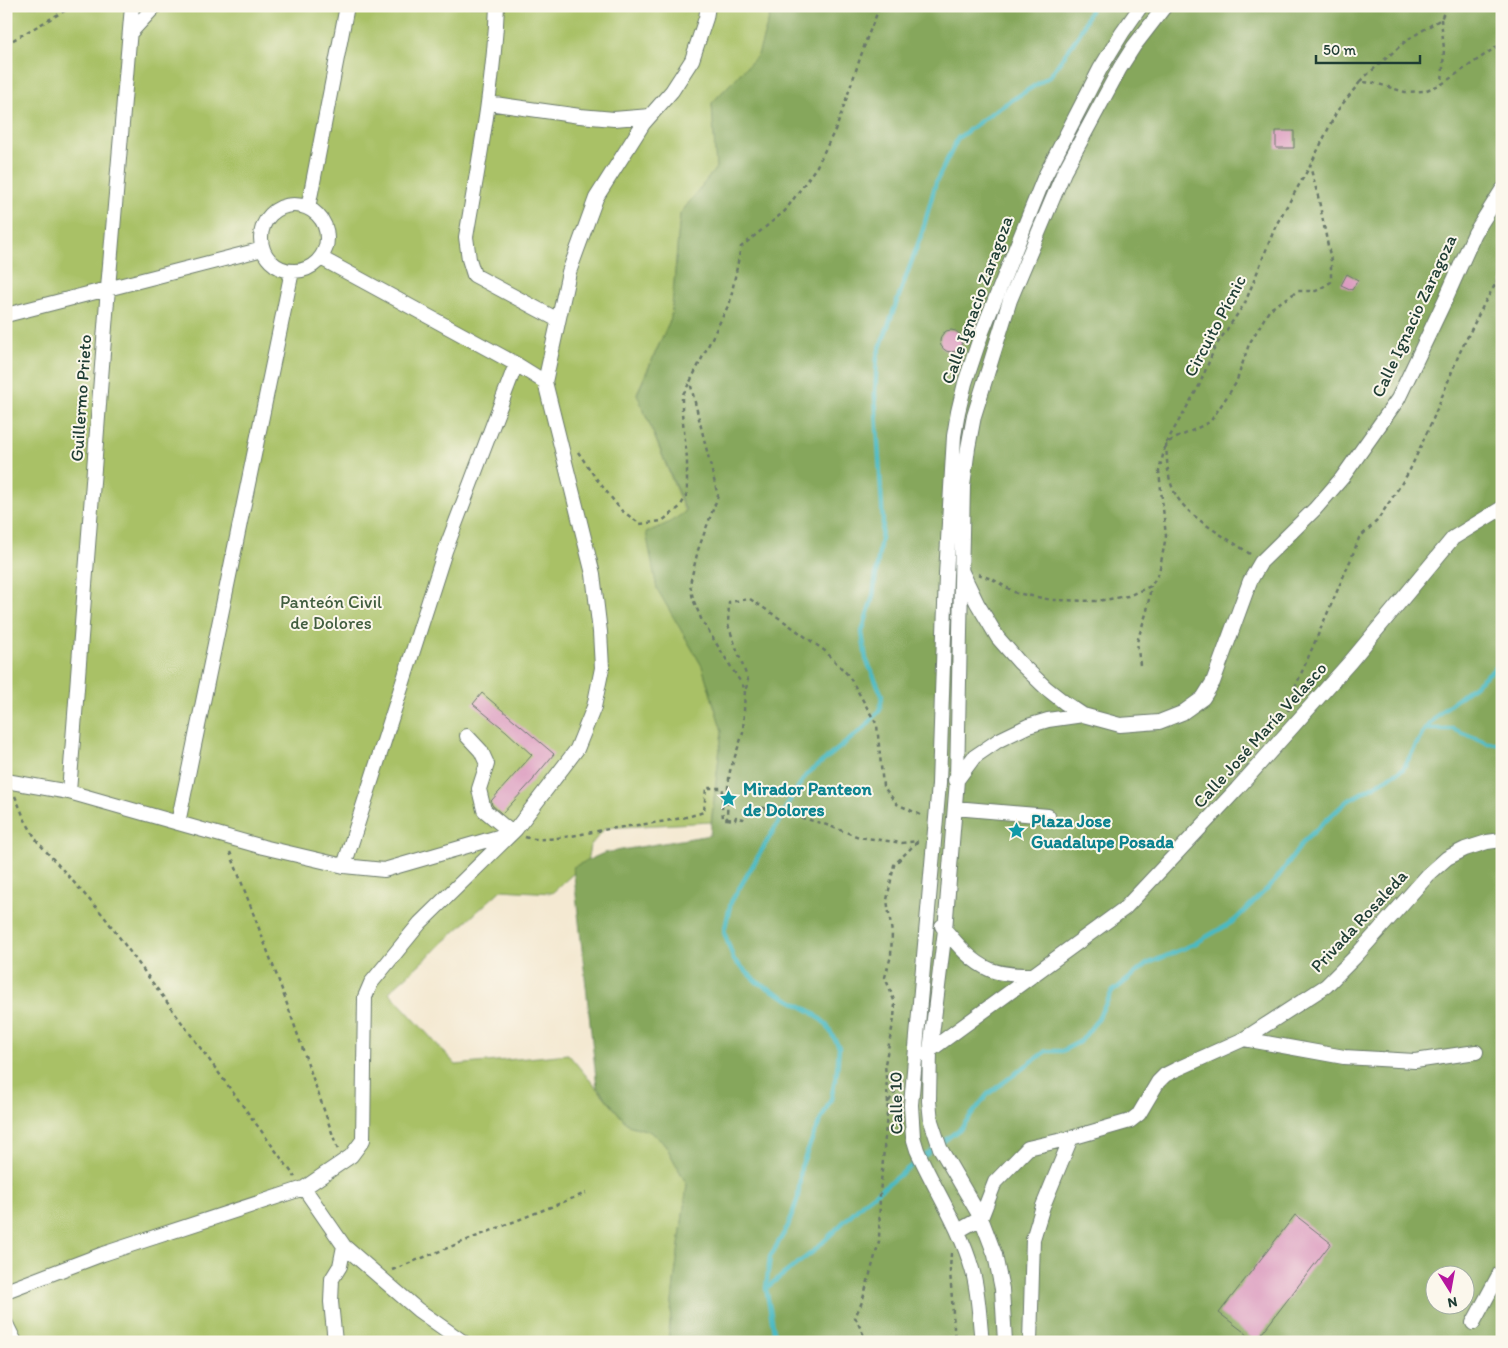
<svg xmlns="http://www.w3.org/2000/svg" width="1508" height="1348" font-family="Itim,sans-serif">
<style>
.green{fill:#a9c166;stroke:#647f4d}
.forest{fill:#86a75b;stroke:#527248;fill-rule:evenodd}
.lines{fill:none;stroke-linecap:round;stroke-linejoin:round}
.stream{stroke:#4bbac2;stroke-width:4.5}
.building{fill:#dc9cc0}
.minor-casing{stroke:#6a796b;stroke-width:16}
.path{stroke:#6a796b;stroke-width:2.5;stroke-dasharray:4 4;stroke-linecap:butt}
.minor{stroke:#fff;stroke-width:14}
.labels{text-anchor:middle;stroke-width:4;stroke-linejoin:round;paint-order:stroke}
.street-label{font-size:18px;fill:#1f3d34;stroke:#fbf7ec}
.park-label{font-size:18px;fill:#425e40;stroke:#fbf7ec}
.culture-label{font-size:18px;font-weight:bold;fill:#0d838f;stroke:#fbf7ec;text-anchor:start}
</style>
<rect width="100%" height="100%" fill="#fbf7ec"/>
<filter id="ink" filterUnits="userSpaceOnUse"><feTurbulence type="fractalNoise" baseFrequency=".02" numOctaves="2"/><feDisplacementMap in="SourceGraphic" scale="10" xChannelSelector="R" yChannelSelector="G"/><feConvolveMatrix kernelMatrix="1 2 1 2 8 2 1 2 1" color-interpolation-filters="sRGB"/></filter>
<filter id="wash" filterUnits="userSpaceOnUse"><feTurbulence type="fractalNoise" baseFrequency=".0096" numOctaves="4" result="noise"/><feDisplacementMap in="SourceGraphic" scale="20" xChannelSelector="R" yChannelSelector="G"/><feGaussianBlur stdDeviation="1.12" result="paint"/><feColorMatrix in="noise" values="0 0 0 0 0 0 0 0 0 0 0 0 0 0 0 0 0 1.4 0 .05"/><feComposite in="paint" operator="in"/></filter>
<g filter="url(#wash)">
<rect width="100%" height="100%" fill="#f4e9d2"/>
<path class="green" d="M6 6H773L758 55 712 103 716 168 680 214 671 318 637 393 685 512 672 522 647 532 657 588 702 666 722 731 711 822 605 828 590 846 587 861 552 893 501 890 389 992 456 1065 568 1054 628 1125 649 1131 665 1144 687 1185 674 1283 668 1342H6Z"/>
<path class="forest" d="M773 6H1502V1342H668L674 1283 687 1185 665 1144 649 1131 628 1125 597 1087 573 867 604 853 710 835 722 731 702 666 657 589 646 532C662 527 673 521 686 511L637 394 671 318 680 214 716 168 712 103 758 55ZM1436 1276H1466V1306H1436Z"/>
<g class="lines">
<path class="stream" d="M1425 729H1453L1488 743 1502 744
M766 1288 815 1250 864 1202 961 1128 988 1094 1046 1051H1062L1081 1041 1097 1020 1112 992 1147 964 1194 944 1234 921 1275 881 1304 841 1346 802 1403 769 1425 729 1442 711 1502 663
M776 1342 766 1288 770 1257 788 1226 798 1198 801 1167 815 1132 831 1099 837 1071 839 1047 826 1024 812 1012 757 982 734 960 724 932 731 902 778 823 792 796 807 774 864 728 880 710 882 695 866 659 862 632 873 596 883 523 875 394 877 356 922 233 936 182 958 138 993 112 1050 76 1080 33 1092 6"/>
</g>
<g id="blocks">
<path class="building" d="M1276 131H1294V148H1276Z
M1347 274 1358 280 1352 290 1341 285Z
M940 341a11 11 0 1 1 22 0a11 11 0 1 1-22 0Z
M482 693 554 754 534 778V779L502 814 492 805 491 801 532 755 506 731 473 704Z
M1295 1215 1331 1243 1256 1341 1219 1313Z"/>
</g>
</g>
<g filter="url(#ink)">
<use href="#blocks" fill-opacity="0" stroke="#6a796b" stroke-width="1"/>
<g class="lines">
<defs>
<path id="minor" d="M497 6C494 84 479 161 466 237L469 259 474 275 558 320
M131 32 155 6
M488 103 580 116 614 119 650 116
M261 238a33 33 0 1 1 66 0a33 33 0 1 1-66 0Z
M308 208 347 6
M321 258 516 364 545 382
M6 315 263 249
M962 572 977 603 998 638 1019 662 1046 688 1065 703 1083 715 1120 725 1159 722 1182 713 1203 698 1213 682 1250 581 1261 562 1315 509 1342 478 1398 399 1446 298 1475 233 1502 190
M955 780H957L974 757 999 740 1028 726 1048 720 1083 715
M6 781 69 792 263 847 344 866 384 870 512 833 516 829 577 749 594 707 602 668 600 632 593 574 545 382 569 272 596 198 643 124 672 91 692 60 706 18 708 6
M69 792 108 288 132 6
M955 808 1048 816
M178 823 292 271
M344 866 445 551 516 364
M942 926C956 943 971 962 991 970 1004 975 1020 975 1034 975
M1244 1039 1344 1057 1415 1061 1476 1052
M925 1054 1125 908 1237 789 1278 743 1351 661 1453 538 1502 508
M304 1188 344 1246 418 1310 463 1342
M958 1231 981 1218 995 1182 1028 1148 1071 1138 1130 1121 1139 1114 1158 1082 1165 1075 1175 1070 1244 1039 1326 986 1354 958 1428 875 1447 858 1465 849 1487 842 1502 840
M6 1291 103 1254 304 1188 351 1156 363 1140 365 997 371 983 420 923 512 833 484 810 479 789 487 764 481 751 467 736
M1473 1323 1500 1273 1502 1271
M6 1324 15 1342
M335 1342 331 1302 332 1279 340 1266 344 1246
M982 1342C979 1318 979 1292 972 1269 960 1227 935 1190 917 1150L913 1137 911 1105 939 784 946 575 954 436 958 412 965 383 982 332 1044 178 1100 69 1122 33 1141 6
M1005 1342 1002 1289 995 1255 981 1218 940 1148 931 1121 929 1101 930 1051 945 930 957 780 963 485 968 448 974 416 1010 300 1064 172 1120 68 1134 46 1165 6
M1030 1342 1033 1239 1043 1206 1071 1138"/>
</defs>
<use href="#minor" class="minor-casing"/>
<path class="path" d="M1441 19 1444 49 1442 84
M6 44 73 6
M1360 81 1407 40 1441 19 1447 6
M578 452 595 477 621 510 640 524 662 521 680 507 687 494V458L682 413V396L690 382
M1250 554C1226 536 1184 517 1173 489 1167 475 1167 459 1166 443L1210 422 1236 383 1249 344 1270 309 1298 291H1316L1331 282V261L1318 196 1310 166 1337 111 1360 82 1375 83 1405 92 1424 91 1442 84 1502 43
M978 574 994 580 1016 593 1052 600 1097 601 1128 596 1151 586 1159 573 1166 536 1159 471 1166 443 1199 386 1215 347 1245 303 1276 225 1310 166
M1140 665 1137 642 1147 611 1151 586
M746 689 748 680 728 625 729 602 750 599 782 620 825 651 849 676 877 725 883 786 897 804 923 816
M1288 711 1294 690 1351 559 1359 538 1377 521 1409 472 1433 419 1459 354 1485 302 1502 273
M15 796 25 820 37 841 103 915 295 1177
M727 819 735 820 736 817 743 819 745 814 751 816 753 812 757 813 760 807 774 810 824 824 859 837 902 843 918 841
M525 837C543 844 589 832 609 829 641 824 674 822 704 812L706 788H723L722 806 723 819H727L728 787 730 771 743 733 745 689 702 621 693 599 690 584 698 550 718 496 690 382 730 302 741 247 785 211 817 166 837 126 867 38 880 6
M230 852 280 984 338 1150
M888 1103 885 1064 894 1019 895 1003 885 977 891 956 892 933 887 900 894 865 918 841
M951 1253 950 1271 955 1342
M392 1270 586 1193
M867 1342 855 1317 862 1302 879 1242 880 1194 888 1103 899 1085"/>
<use href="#minor" class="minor"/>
</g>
</g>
<defs>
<symbol id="sight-bare" viewBox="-9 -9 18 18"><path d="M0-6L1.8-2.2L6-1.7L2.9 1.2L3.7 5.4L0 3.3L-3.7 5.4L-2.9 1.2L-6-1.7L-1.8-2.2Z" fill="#0f9aa8" stroke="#fbf7ec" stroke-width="2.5" paint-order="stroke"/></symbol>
</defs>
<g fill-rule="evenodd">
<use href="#sight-bare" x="716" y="786" width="25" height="25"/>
<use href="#sight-bare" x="1004" y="818" width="25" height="25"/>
</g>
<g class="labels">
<g class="street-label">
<text transform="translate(977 300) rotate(-70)" y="6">Calle Ignacio Zaragoza</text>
<text transform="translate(1414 316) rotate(-65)" y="6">Calle Ignacio Zaragoza</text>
<text transform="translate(1215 326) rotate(-62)" y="6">Circuito Pícnic</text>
<text transform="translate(81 398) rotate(-86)" y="6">Guillermo Prieto</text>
<text transform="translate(1260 735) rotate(-48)" y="6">Calle José María Velasco</text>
<text transform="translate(1359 921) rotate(-47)" y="6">Privada Rosaleda</text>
<text transform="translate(896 1103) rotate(-91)" y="6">Calle 10</text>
</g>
<g class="park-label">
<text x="331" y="608">Panteón Civil<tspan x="331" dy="21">de Dolores</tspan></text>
</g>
<g class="culture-label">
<text x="743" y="795">Mirador Panteon<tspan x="743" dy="21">de Dolores</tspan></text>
<text x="1031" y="827">Plaza Jose<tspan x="1031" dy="21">Guadalupe Posada</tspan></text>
</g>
</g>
<rect width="1508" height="1348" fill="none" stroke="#fbf7ec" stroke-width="25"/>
<g transform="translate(1450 1290) rotate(169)"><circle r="24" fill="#fbf7ec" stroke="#a3ada2"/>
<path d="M0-4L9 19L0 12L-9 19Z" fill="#b5179e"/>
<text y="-8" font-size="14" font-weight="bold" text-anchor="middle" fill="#1f3d34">N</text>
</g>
<path d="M1316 55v8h104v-8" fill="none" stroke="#1f3d34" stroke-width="2.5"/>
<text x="1323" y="55" font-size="15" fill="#1f3d34" stroke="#fbf7ec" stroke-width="4" paint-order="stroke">50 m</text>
</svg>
